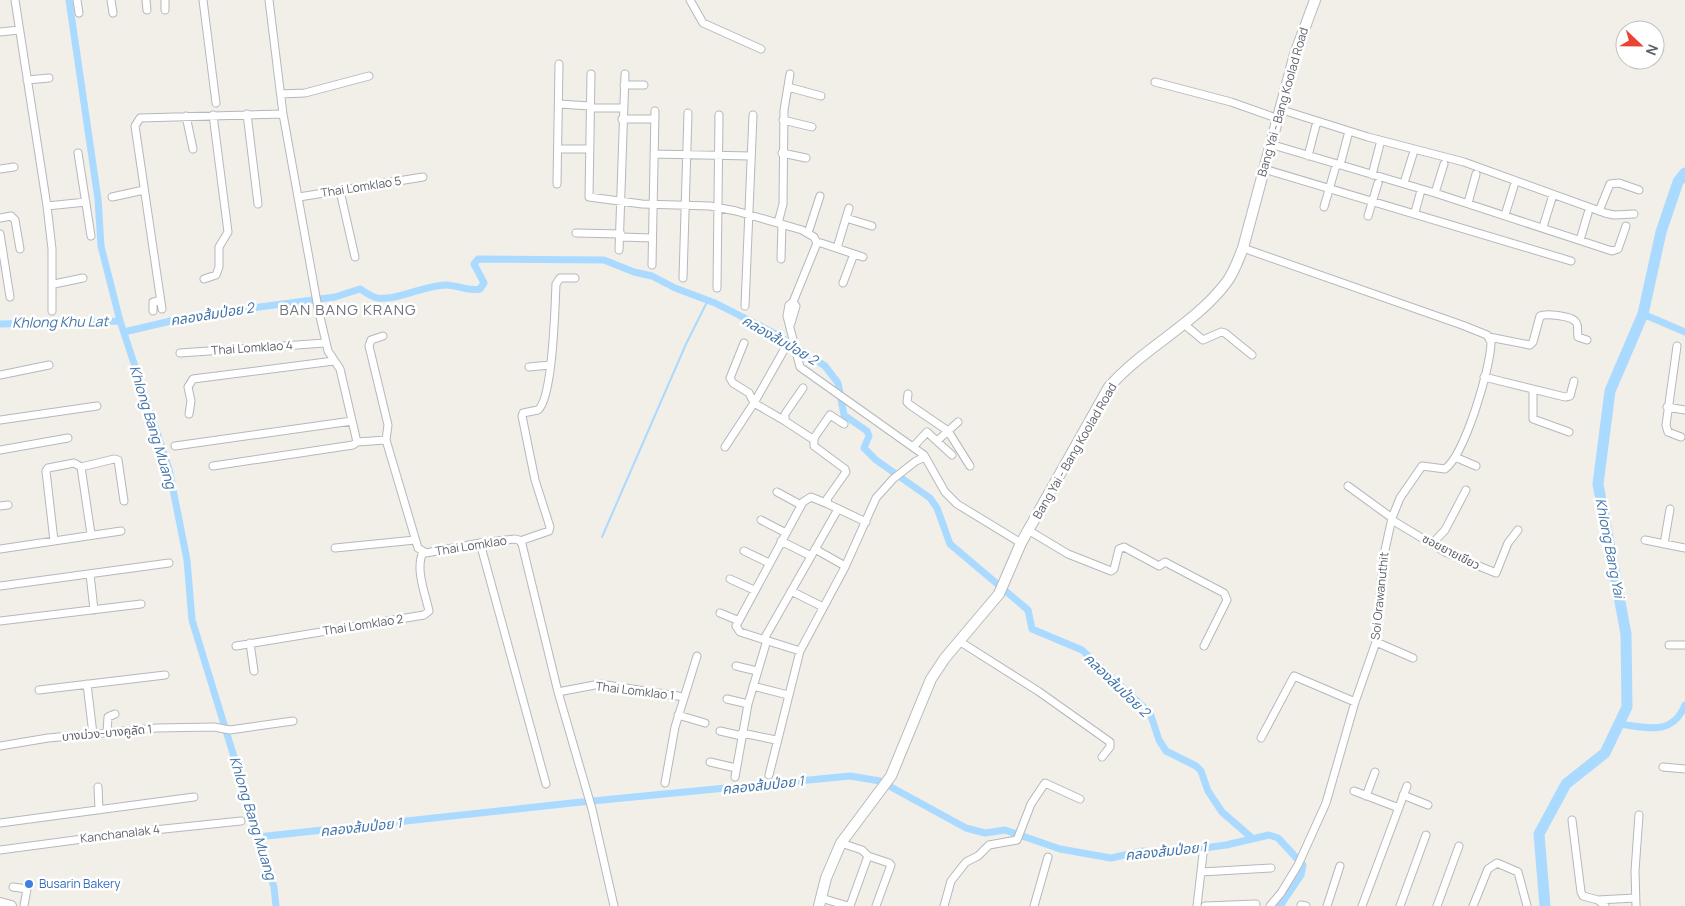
<svg xmlns="http://www.w3.org/2000/svg" width="1685" height="906" font-family="Manrope,'Noto Sans Thai',sans-serif">
<style>
.lines{fill:none;stroke-linecap:round;stroke-linejoin:round}
.stream{stroke:#aadaff;stroke-width:2}
.canal{stroke:#aadaff;stroke-width:7}
.river{stroke:#aadaff;stroke-width:11}
.street-casing{stroke:#b5b8bc;stroke-width:9}
.secondary-casing{stroke:#b6babf;stroke-width:12}
.street{stroke:#fff;stroke-width:7}
.secondary{stroke:#fff;stroke-width:10}
.shop-dot{fill:#3f7fe0;stroke:#fff;stroke-width:2}
.labels{text-anchor:middle;stroke-width:5;stroke-linejoin:round;paint-order:stroke}
.street-label{font-size:12px;fill:#5f6368;stroke:#fff}
.shop-label{font-size:12px;fill:#366cbe;stroke:#fff;text-anchor:start}
.water-label{font-size:14px;font-style:italic;fill:#4174aa;stroke:#fff}
.quarter-label{font-size:15px;letter-spacing:1px;fill:#70757a;stroke:#fff}
</style>
<rect width="100%" height="100%" fill="#f1efe8"/>
<g class="lines">
<path class="stream" d="M602 537 686 344 708 300"/>
<path class="canal" d="M69 0 98 199 101 246 120 321 169 469 187 560 192 620 274 887 276 906
M1643 314 1685 332
M0 324 120 321
M124 332 192 316 335 297 360 289C365 292 372 297 377 298 398 301 424 285 446 285 458 285 468 292 480 289L484 283 474 264 478 259 604 260 634 272 652 276 675 288 715 303 774 333 825 366 838 383 844 415 867 431 869 436 864 448 876 460 930 498 937 508 950 544 1028 610 1032 629 1082 650 1150 713 1159 740 1166 751 1196 766 1201 771 1208 791 1222 812 1252 838
M1619 724C1646 727 1672 737 1685 705
M258 837 572 803 850 776 880 781 966 828 985 833 1005 830 1060 849 1111 858 1143 851 1168 853 1226 845 1269 835 1278 838 1303 865 1301 875 1280 906"/>
<path class="river" d="M1545 906 1539 834 1566 784 1605 753 1627 707 1626 634 1598 484 1610 391 1643 314 1661 232 1678 182 1685 173"/>
<defs>
<path id="street" d="M15 0 47 206 52 249V311
M77 0 79 13
M111 0 113 13
M146 0 147 10
M165 0V10
M203 0 216 103
M269 0 283 114 318 308 328 351 340 369 357 442 386 440 418 548 426 553 480 543 515 539 519 540 522 544 558 692 592 809 614 906
M690 0 703 23 761 49
M0 32 19 30
M591 74 589 197 642 204 710 206 736 211 802 230 814 237 817 243
M27 80 49 78
M1155 82 1231 102 1276 118
M624 85H644
M788 87 821 96
M281 94 305 93 369 76
M559 104 590 106
M590 108H623
M1279 109 1368 137 1464 162 1605 213 1614 215 1634 214
M247 114 258 204
M186 116 193 149
M622 119H654
M783 120 812 127
M1270 144 1435 193 1612 251 1618 249 1626 226
M558 149H589
M78 153 91 236
M782 153 806 158
M654 154 751 156
M1308 156 1316 125
M1340 165 1348 135
M0 169 14 167
M1264 169 1571 261
M1372 175 1380 144
M1404 183 1413 154
M557 184 559 64
M340 191 355 257
M1435 193 1444 164
M112 197 144 190
M299 197 423 177
M1468 203 1476 174
M47 206 86 202
M1324 207 1335 169
M1599 211 1610 184 1619 183 1639 190
M1415 212 1420 194
M1505 215 1514 186
M1368 216 1378 183
M0 218 11 216 15 220 20 249
M846 218 872 226
M778 223 783 204 784 110 790 74
M1543 227 1552 198
M576 233 621 234
M808 233 820 196
M0 234 10 297
M621 237 652 238
M1580 240 1588 213
M837 248 849 208
M1243 248 1462 325 1487 335 1491 342C1491 367 1465 454 1445 469L1422 466 1400 498 1392 518 1383 559 1376 642 1355 702 1326 803 1298 865 1281 893 1270 906
M619 250 625 74
M863 257 821 243H817L815 248 793 302 789 305 787 316 800 367 924 455 945 492 957 504 1021 543
M781 259 782 224
M652 265 655 111
M683 278 688 113
M204 279 216 275 219 267V247L228 232 213 115
M843 283 854 254
M54 284 83 278
M717 288 719 115
M745 306 753 115
M162 309 135 126 140 118 283 114
M153 311V302L160 300
M791 323 796 306 793 302
M1185 325 1203 340 1221 332 1225 333 1252 355
M383 336 371 340 369 346 388 425 386 440
M1489 337 1530 345 1533 342 1540 316C1546 313 1570 316 1575 321 1579 324 1577 332 1578 337L1587 340
M744 343 730 378 733 383 749 393 754 403 785 421
M1677 346 1666 425 1668 432 1681 437
M180 353 325 343
M529 367 550 365
M0 375 49 365
M1484 377 1565 397 1570 396 1574 381
M803 388 785 414V421L814 440
M1533 390V419L1569 432
M908 394 907 402 910 405 948 431 970 466
M1667 407 1685 410
M189 414 191 401 188 387 193 379 334 361
M0 420 97 406
M844 424 830 415 814 438V446L845 469 846 472 827 499 828 504 866 522
M937 441 958 422
M175 446 352 421
M914 446 927 432 952 455
M725 447 754 403 784 350
M0 450 68 438
M1455 457 1476 466
M213 466 353 445 357 442
M1348 486 1392 518
M777 492 801 505
M0 506 8 505
M761 520 786 533
M1392 520 1445 552 1496 573 1508 543 1518 530
M1028 530 1068 554 1111 571 1114 569 1119 549 1124 547 1159 566 1165 562 1224 593 1227 600 1204 646
M91 534 81 467 114 459 118 460 124 501
M1645 540 1685 548
M54 541 46 471 48 468 74 463 81 467
M520 541 549 531 550 527 535 480 522 416 523 413 538 410C553 398 555 306 556 284L560 278H575
M781 541 811 556
M480 543 546 784
M1432 544 1445 530 1466 490
M1664 544 1670 509
M335 548 415 540
M0 549 121 531
M815 549 845 566
M744 551 769 563
M90 574 94 610
M730 579 754 590
M0 586 169 563
M791 591 823 607
M720 613 737 620
M0 621 141 604
M764 639 838 509
M959 641 1038 691 1110 742V747L1102 757
M1376 642 1413 658
M250 643 254 671
M1669 645H1685
M236 646 424 615 429 611C425 593 415 569 423 552
M800 651 740 632 736 626 803 502 811 497 828 504
M736 666 757 671
M87 684 93 734
M753 686 788 695
M39 690 165 675
M558 692 600 684 684 697
M727 699 748 704
M678 715 705 723
M720 731 742 736
M107 733 108 717 115 714
M742 733 776 740
M1261 738 1294 676 1355 702
M0 746 48 738 157 728 214 727 230 730 293 721
M710 762 736 768
M1663 767 1685 769
M769 775 800 651 845 567 876 498 893 479 916 461 925 457
M735 777 748 704 767 640
M665 783 675 727 697 656
M98 787 99 810
M1354 791 1399 808
M1403 795 1428 805
M1366 796 1375 772
M1572 820 1581 892 1583 896 1598 900 1605 906
M0 823 194 797
M841 843 862 850 868 856 850 906
M0 850 135 832 241 821
M868 856 889 863 891 865 876 906
M1201 872 1271 868
M13 887 27 889 24 906
M821 898 848 906
M1598 900 1635 898
M1301 905 1306 906
M944 906 951 881 966 862 978 856 989 845 1017 840 1031 804 1045 783 1080 799
M1034 906 1048 857
M1197 906 1203 854
M1205 906 1256 904
M1327 906 1340 866
M1362 906 1407 786
M1400 906 1426 835
M1437 906 1459 846
M1473 906 1488 869 1497 863 1518 872 1527 906
M1636 906 1635 871 1639 815"/>
<path id="secondary" d="M0 903 11 906
M819 906 826 878 841 843 891 776 931 679 945 658 999 594 1021 543 1109 387C1144 347 1194 325 1226 283 1234 273 1238 260 1243 248L1295 54 1315 0"/>
</defs>
<use href="#street" class="street-casing"/>
<use href="#secondary" class="secondary-casing"/>
<use href="#street" class="street"/>
<use href="#secondary" class="secondary"/>
</g>
<circle class="shop-dot" cx="29" cy="884" r="5"/>
<g class="labels">
<g class="street-label">
<text transform="translate(1283 102) rotate(-74)" y="4">Bang Yai - Bang Koolad Road</text>
<text transform="translate(361 187) rotate(-9)" y="4">Thai Lomklao 5</text>
<text transform="translate(252 348) rotate(-4)" y="4">Thai Lomklao 4</text>
<text transform="translate(1075 451) rotate(-60)" y="4">Bang Yai - Bang Koolad Road</text>
<text transform="translate(471 546) rotate(-9)" y="4">Thai Lomklao</text>
<text transform="translate(1451 552) rotate(27)" y="4">ซอยยายเขียว</text>
<text transform="translate(1380 596) rotate(-84)" y="4">Soi Orawanuthit</text>
<text transform="translate(363 625) rotate(-9)" y="4">Thai Lomklao 2</text>
<text transform="translate(635 691) rotate(7)" y="4">Thai Lomklao 1</text>
<text transform="translate(107 733) rotate(-5)" y="4">บางม่วง-บางคูลัด 1</text>
<text transform="translate(120 834) rotate(-7)" y="4">Kanchanalak 4</text>
</g>
<g class="shop-label">
<text x="39" y="888">Busarin Bakery</text>
</g>
<g class="water-label">
<text transform="translate(212 314) rotate(-9)" y="5">คลองส้มป่อย 2</text>
<text transform="translate(60 322) rotate(-1)" y="5">Khlong Khu Lat</text>
<text transform="translate(780 340) rotate(30)" y="5">คลองส้มป่อย 2</text>
<text transform="translate(153 427) rotate(73)" y="5">Khlong Bang Muang</text>
<text transform="translate(1610 548) rotate(79)" y="5">Khlong Bang Yai</text>
<text transform="translate(1117 685) rotate(44)" y="5">คลองส้มป่อย 2</text>
<text transform="translate(763 785) rotate(-6)" y="5">คลองส้มป่อย 1</text>
<text transform="translate(253 818) rotate(73)" y="5">Khlong Bang Muang</text>
<text transform="translate(361 827) rotate(-6)" y="5">คลองส้มป่อย 1</text>
<text transform="translate(1166 851) rotate(-6)" y="5">คลองส้มป่อย 1</text>
</g>
<g class="quarter-label">
<text x="348" y="315">BAN BANG KRANG</text>
</g>
</g>
<g transform="translate(1640 45) rotate(112)"><circle r="24" fill="#ffffff" stroke="#bfc1c3"/>
<path d="M0-4L9 19L0 12L-9 19Z" fill="#ea4335"/>
<text y="-8" font-size="14" font-weight="bold" text-anchor="middle" fill="#5f6368">N</text>
</g>
</svg>
